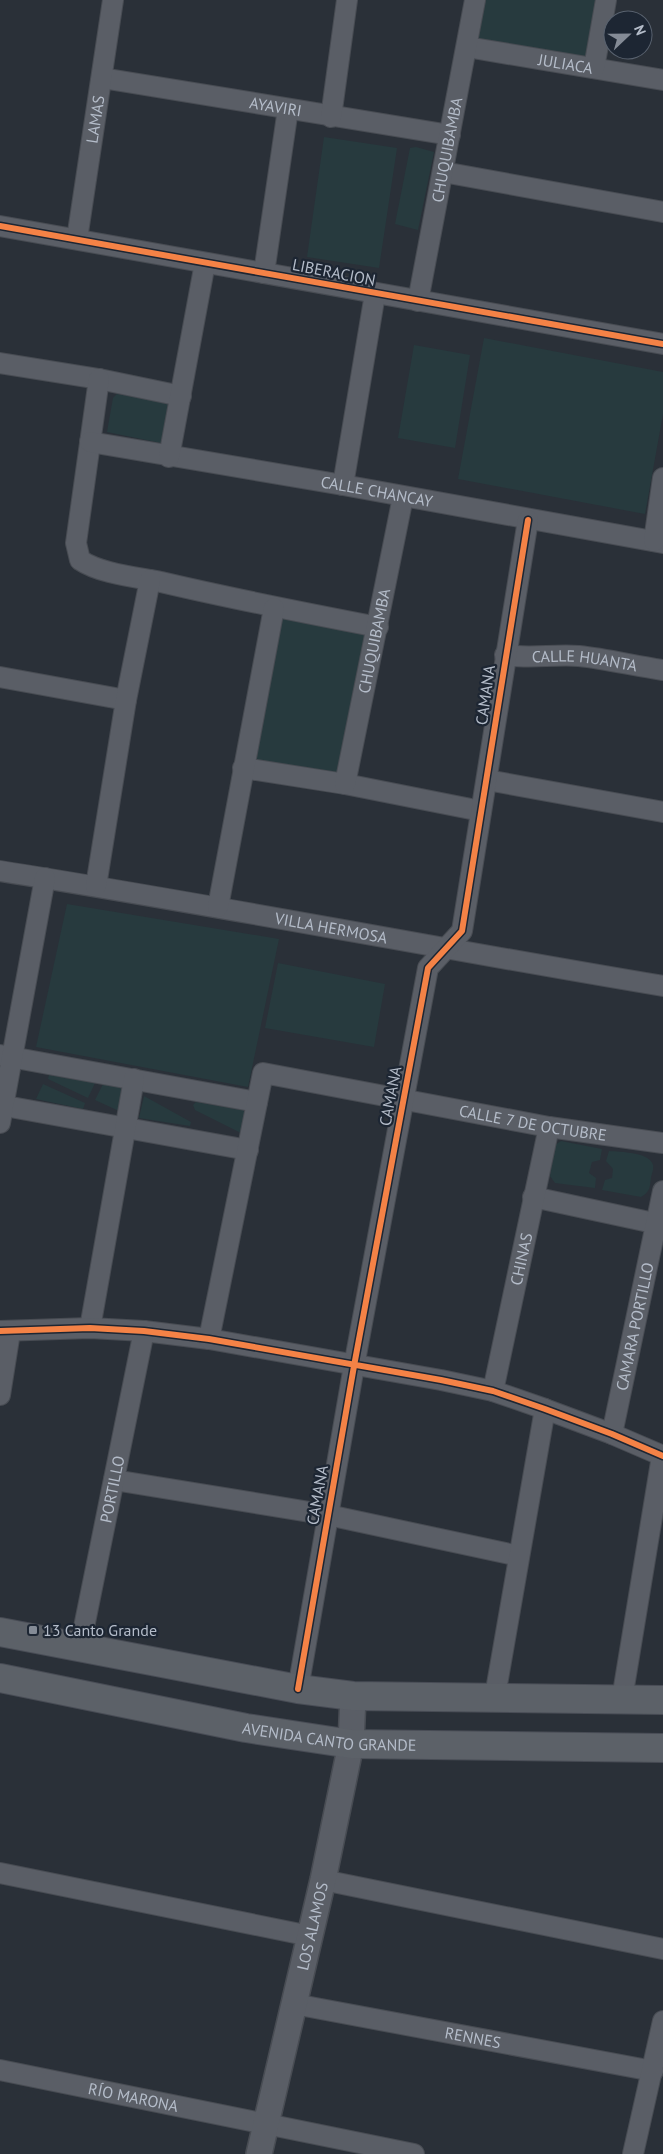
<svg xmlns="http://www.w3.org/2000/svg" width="663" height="2154" font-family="'PT Sans',sans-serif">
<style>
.green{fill:#273a3e}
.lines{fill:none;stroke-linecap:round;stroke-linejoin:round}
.minor-casing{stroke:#484c53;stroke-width:22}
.tertiary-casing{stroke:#484c53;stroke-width:28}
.primary-casing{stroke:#484c55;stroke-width:30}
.minor{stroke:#5a5e66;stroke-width:20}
.tertiary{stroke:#5a5e66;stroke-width:25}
.primary{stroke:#5c6168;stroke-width:28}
.cycleway-casing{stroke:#1d2633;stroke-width:9}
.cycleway{stroke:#f48246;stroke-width:6}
.poi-dot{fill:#848b96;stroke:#1d2633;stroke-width:2}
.labels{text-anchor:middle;stroke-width:4.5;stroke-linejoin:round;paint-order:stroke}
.street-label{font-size:16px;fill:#b4bcc9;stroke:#1d2633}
.poi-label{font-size:16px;fill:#b4bcc9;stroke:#1d2633;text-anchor:start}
</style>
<rect width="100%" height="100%" fill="#2a3038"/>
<path class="green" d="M480 0H600L588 62 471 41Z
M324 137 397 148 379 268 307 257Z
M416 147 434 152 418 230 395 224 410 148Z
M484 338 663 372V414L645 514 458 479Z
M414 345 470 355 455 448 398 438Z
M117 394 173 404 166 441 161 443 107 432 113 398Z
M280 615 369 634 340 775 251 761Z
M67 904 279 939 248 1087 36 1047Z
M278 963 385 984 374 1047 265 1028Z
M49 1075 95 1083 88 1098 48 1079Z
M43 1084 85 1103 83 1109 36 1099Z
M103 1084 125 1088 119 1111 95 1100Z
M144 1096 191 1122 190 1126 139 1118Z
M196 1102 247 1111 243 1134 195 1110 193 1105Z
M561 1141 602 1149 600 1160 592 1162 589 1173 596 1178 595 1188 555 1183 550 1176 555 1145Z
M609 1151C620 1152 650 1152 653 1165 654 1168 652 1174 651 1177 650 1187 650 1192 641 1197L602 1190 605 1180 612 1178 613 1169 606 1161Z"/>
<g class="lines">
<defs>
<g id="minor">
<path id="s1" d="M467 47 663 80"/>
<path d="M594 68 606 0"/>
<path id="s2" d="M102 78 450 135"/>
<path d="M331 117 347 0"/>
<path d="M443 172 663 212"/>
<path d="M0 226 663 344"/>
<path id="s3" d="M77 239 113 0"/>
<path d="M264 273 288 109"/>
<path id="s4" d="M418 301 475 0"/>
<path d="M0 363 99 379 181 396"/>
<path d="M99 379 76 543 80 560C101 574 136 577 161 582 233 599 305 613 378 627"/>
<path id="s5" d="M90 442 343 485 663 543"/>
<path d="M169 457 205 263"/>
<path d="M343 485 375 294"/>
<path d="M654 541 663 478"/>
<path id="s6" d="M505 655C530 659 554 654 579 656 607 659 635 666 663 670"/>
<path d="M0 677 126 700"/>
<path d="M243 768 345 784 481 811"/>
<path d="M487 780 663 812"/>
<path id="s7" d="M345 784 403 497"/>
<path id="s8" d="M0 871C221 906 442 949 663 986"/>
<path d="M96 886 126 700 150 580"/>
<path d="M218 907 274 608"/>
<path d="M0 1055 257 1102"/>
<path d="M0 1105 248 1150"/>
<path d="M0 1123 45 878"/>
<path d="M533 1197 663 1225"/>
<path d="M90 1328 134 1079"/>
<path d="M0 1331 90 1328 144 1331 209 1339 441 1380 493 1391 545 1409 612 1434 663 1456"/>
<path id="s9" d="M209 1339 263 1073 549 1127 663 1143"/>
<path id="s10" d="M493 1391 549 1127"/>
<path d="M0 1395 10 1332"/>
<path id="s11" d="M612 1434 663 1191"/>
<path d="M114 1480 328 1515 519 1556"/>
<path id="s12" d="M80 1647 144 1331"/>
<path d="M298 1689 354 1366 428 968 462 931 528 520"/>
<path d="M495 1696 545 1409"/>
<path d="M622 1699 662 1456"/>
<path d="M0 1873 310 1936"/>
<path d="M323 1880 663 1949"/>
<path id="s13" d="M294 2004 653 2071"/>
<path id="s14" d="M0 2070 414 2154"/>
<path d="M633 2154 663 2021"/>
</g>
<g id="tertiary">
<path id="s15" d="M259 2154 323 1880 351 1744 353 1696"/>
</g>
<g id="primary">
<path d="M0 1632 298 1689 353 1696 663 1700"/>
<path id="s16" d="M0 1678 246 1728 351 1744 663 1748"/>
</g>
</defs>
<use href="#minor" class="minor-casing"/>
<use href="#tertiary" class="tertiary-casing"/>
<use href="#primary" class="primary-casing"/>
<use href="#minor" class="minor"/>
<use href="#tertiary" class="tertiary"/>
<use href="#primary" class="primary"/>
<defs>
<path id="cycleway" d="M0 226 663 344
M0 1331 90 1328 144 1331 209 1339 441 1380 493 1391 545 1409 612 1434 663 1456
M298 1689 354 1366 428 968 462 931 528 520"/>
</defs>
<use href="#cycleway" class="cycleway-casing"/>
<use href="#cycleway" class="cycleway"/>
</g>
<rect class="poi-dot" x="28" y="1625" width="10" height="10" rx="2.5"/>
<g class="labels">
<g class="street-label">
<text dy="6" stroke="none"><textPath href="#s1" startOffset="100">JULIACA</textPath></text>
<text dy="6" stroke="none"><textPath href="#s2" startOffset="176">AYAVIRI</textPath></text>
<text dy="6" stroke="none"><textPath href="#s3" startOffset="121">LAMAS</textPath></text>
<text dy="6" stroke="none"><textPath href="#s4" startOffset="154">CHUQUIBAMBA</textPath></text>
<text transform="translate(334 272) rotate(11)" y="6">LIBERACION</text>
<text dy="6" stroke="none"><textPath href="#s5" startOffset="291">CALLE CHANCAY</textPath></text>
<text dy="6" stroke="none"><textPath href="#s7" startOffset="146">CHUQUIBAMBA</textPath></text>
<text dy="6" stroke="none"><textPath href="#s6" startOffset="80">CALLE HUANTA</textPath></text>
<text transform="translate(485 695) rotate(-82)" y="6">CAMANA</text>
<text dy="6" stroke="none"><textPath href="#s8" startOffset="336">VILLA HERMOSA</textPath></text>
<text transform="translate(390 1096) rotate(-79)" y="6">CAMANA</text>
<text dy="6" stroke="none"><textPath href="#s9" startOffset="546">CALLE 7 DE OCTUBRE</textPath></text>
<text dy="6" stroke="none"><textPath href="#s10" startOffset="135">CHINAS</textPath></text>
<text dy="6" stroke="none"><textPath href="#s11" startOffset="110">CAMARA PORTILLO</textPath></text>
<text dy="6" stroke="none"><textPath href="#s12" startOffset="161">PORTILLO</textPath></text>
<text transform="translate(317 1495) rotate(-80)" y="6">CAMANA</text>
<text dy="6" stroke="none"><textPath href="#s16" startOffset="335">AVENIDA CANTO GRANDE</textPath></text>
<text dy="6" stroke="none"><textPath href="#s15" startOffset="234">LOS ALAMOS</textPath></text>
<text dy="6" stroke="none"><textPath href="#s13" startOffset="182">RENNES</textPath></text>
<text dy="6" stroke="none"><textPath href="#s14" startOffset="136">RÍO MARONA</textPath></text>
</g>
<g class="poi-label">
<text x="43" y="1636">13 Canto Grande</text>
</g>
</g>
<g transform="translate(628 35) rotate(68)"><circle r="24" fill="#1d2633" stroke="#59626f"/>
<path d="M0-4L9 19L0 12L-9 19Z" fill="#848b96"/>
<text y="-8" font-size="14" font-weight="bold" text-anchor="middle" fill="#b4bcc9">N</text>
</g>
</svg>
